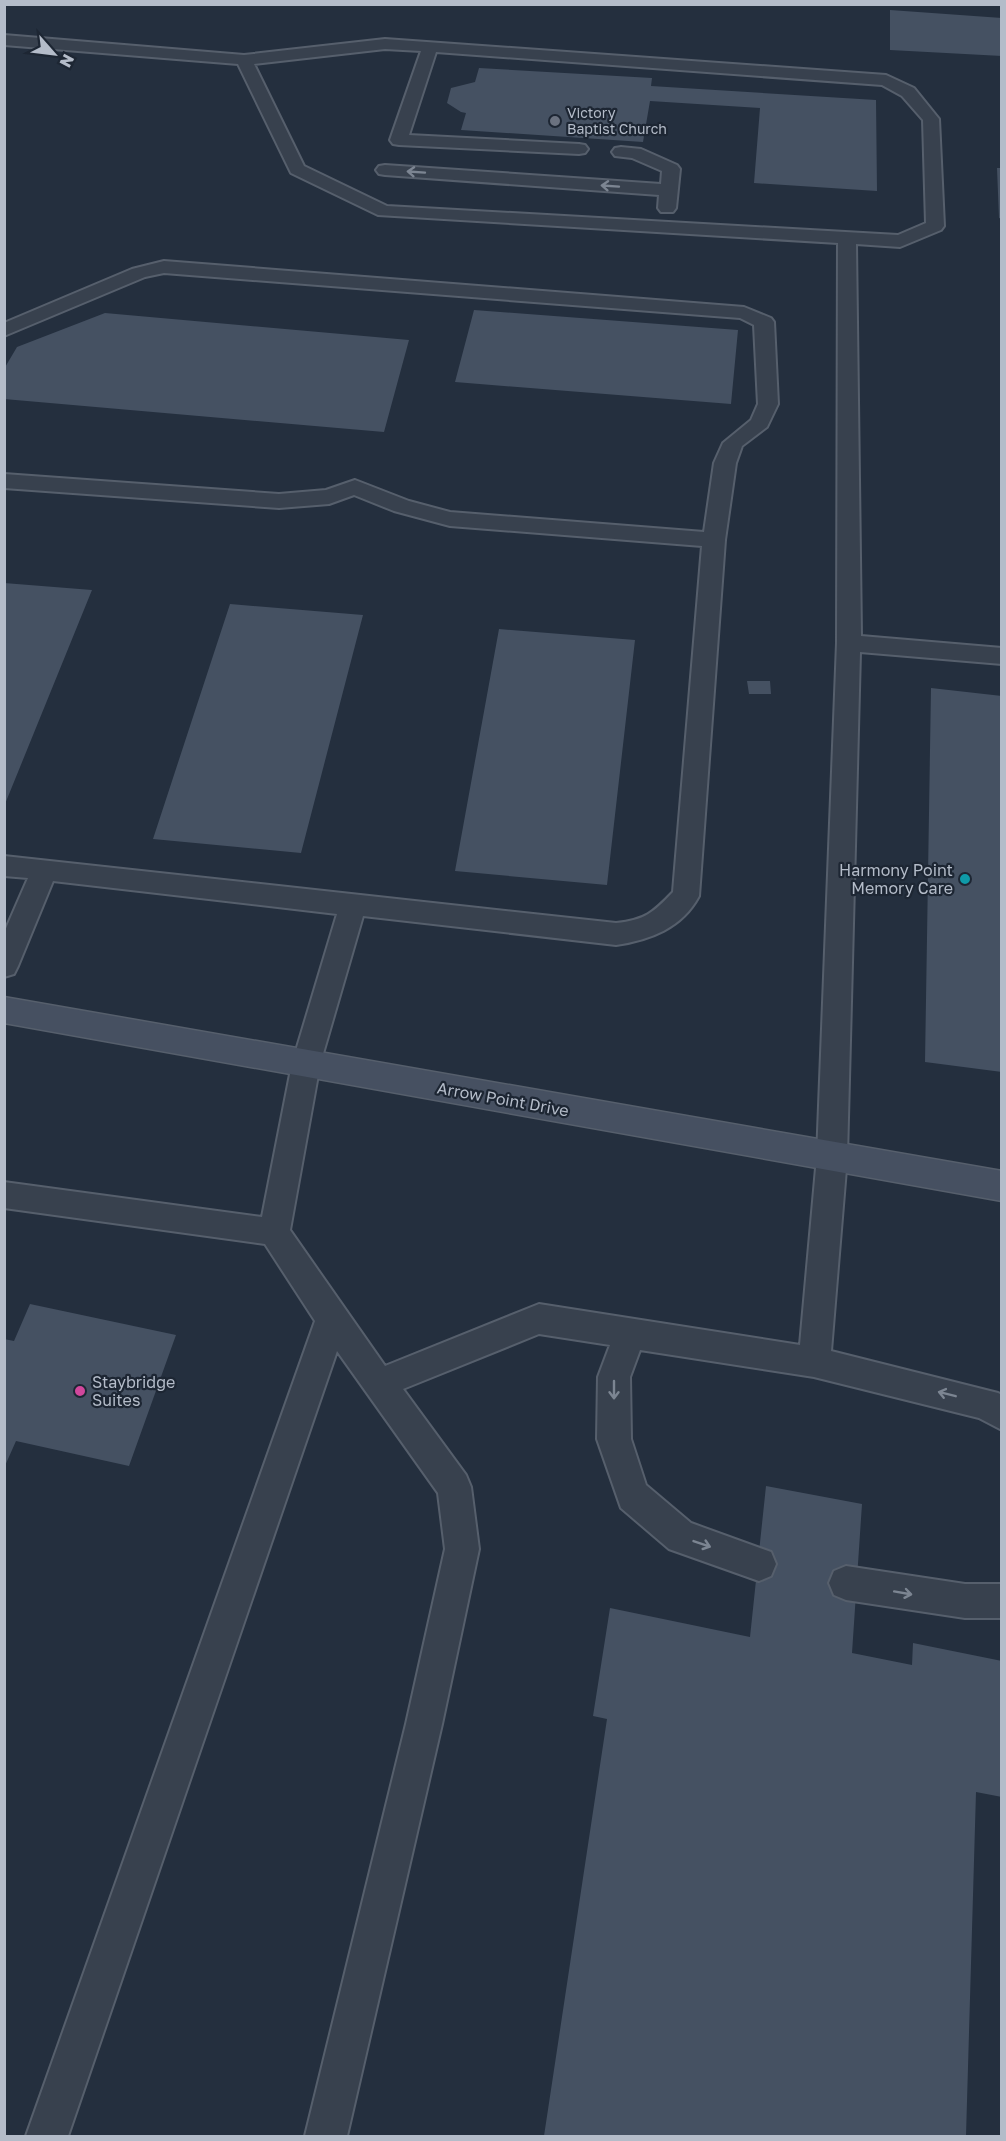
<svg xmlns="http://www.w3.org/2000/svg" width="1006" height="2141" font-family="'Golos Text',sans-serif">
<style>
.building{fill:#455162}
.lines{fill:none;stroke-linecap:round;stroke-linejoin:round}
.lane-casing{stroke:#565f6c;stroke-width:4}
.secondary-casing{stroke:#565f6c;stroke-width:3}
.lane{fill:#38414e;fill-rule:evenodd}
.secondary{fill:#465061;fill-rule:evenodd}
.oneway{stroke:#7c8592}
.worship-dot{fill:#6b7280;stroke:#1d2633;stroke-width:2}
.culture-dot{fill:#0f9aa8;stroke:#1d2633;stroke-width:2}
.hotel-dot{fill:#d1479c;stroke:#1d2633;stroke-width:2}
.labels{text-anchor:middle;stroke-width:4.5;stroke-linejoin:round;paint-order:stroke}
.far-poi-label{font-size:14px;fill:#b4bcc9;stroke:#1d2633;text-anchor:start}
.poi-label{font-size:16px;fill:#b4bcc9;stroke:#1d2633;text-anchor:end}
.street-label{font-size:16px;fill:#b4bcc9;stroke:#1d2633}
</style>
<rect width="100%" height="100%" fill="#242f3e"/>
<path class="building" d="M890 10 1002 18V56L890 50Z
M479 68 652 78 651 86 876 100 877 191 754 183 760 108 650 101 643 142 461 130 466 113 461 112 447 103 451 88 475 82Z
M997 168H1002V219L999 218Z
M474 310 738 330 731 404 455 382Z
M105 313 409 340 384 432 4 399V369L17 347Z
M4 583 92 590 5 804H4Z
M230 604 363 615 301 853 153 839Z
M499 629 635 640 607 885 455 871Z
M747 681H770L771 694H749Z
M931 688 1002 696V1072L925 1062Z
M30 1304 176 1335 129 1466 16 1441 4 1468V1339L14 1341Z
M766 1486 862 1504 852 1653 912 1665 913 1643 1002 1661V1797L976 1792 966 2136H544L607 1719 593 1716 610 1608 750 1637Z"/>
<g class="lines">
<defs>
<path id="lane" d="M4 35 244 55 385 39 886 75 914 88 939 119 944 226 941 230 900 247 856 244 861 636 1002 648V664L860 652 847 1157 831 1351 998 1393 1002 1395V1430L979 1418 814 1377 640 1350 630 1377 631 1439 646 1485 691 1523 771 1552 776 1564 771 1576 759 1581 669 1549 621 1508 597 1439 598 1377 610 1345 539 1334 403 1389 466 1475 471 1487 479 1549 442 1724 347 2136H305L406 1724 445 1549 438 1493 337 1351 68 2136H26L315 1321 265 1244 4 1208V1182L262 1217 292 1064 337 914 53 881 18 966 14 974 4 977V933L28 878 4 876V856L616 923C645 920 653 913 673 892L702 546 450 526 394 511 354 495 329 504 279 508 4 488V474L279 494 326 490 355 480 409 501 450 512 704 532 714 463 723 443 751 420 758 404 754 325 740 318 164 273 145 277 4 336V323L132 269 164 261 744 307 771 318 774 322 778 404 767 427 742 446 736 463 725 540 699 896C682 928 650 940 616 945L363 916 320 1064 290 1230 385 1366 539 1304 800 1345 817 1157 837 643 838 243 378 215 291 173 238 64 4 45ZM385 49 421 51 390 140 393 144 399 145 579 154 585 153 588 149 585 145 579 144 409 135 436 52 882 85 902 96 923 120 926 223 898 235 387 206 304 166 254 64Z
M621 147 641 149 677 165 680 169 676 208 673 212H661L658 208 659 195 385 175 379 174 376 170 379 166 385 165 661 184 662 171 632 158 615 156 612 152 615 148Z
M846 1566 965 1584H1002V1618H965L846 1600 834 1595 829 1583 834 1571Z"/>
<path id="secondary" d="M4 997 1002 1171V1201L4 1023Z"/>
</defs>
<use href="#lane" class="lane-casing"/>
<use href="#secondary" class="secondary-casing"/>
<use href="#lane" class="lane"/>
<use href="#secondary" class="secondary"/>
</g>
<defs><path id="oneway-shaft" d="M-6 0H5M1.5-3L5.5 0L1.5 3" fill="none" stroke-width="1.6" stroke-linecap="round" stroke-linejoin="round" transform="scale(1.5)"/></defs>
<g class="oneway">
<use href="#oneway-shaft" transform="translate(416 172) rotate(-176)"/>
<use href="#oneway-shaft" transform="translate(610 186) rotate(-176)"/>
<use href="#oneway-shaft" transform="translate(614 1390) rotate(90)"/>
<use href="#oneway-shaft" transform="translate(947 1394) rotate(-166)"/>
<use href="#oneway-shaft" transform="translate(702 1544) rotate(19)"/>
<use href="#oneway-shaft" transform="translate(903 1593) rotate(10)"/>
</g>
<circle class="worship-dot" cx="555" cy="121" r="6"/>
<circle class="culture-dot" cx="965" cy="879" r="6"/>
<circle class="hotel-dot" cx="80" cy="1391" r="6"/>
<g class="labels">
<g class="far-poi-label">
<text x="567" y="118">Victory<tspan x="567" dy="16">Baptist Church</tspan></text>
</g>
<g class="poi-label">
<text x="953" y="876">Harmony Point<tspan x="953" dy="18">Memory Care</tspan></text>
<text x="92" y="1388" text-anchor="start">Staybridge<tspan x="92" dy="18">Suites</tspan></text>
</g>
<g class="street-label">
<text transform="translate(503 1099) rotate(10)" y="6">Arrow Point Drive</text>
</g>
</g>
<rect width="1006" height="2141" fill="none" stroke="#b4bcc9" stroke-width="12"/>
<g transform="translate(54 54) rotate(118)" stroke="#1d2633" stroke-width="4.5" paint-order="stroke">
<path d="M0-4.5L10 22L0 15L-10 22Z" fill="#b4bcc9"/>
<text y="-9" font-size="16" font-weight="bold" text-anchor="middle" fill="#b4bcc9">N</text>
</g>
</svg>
